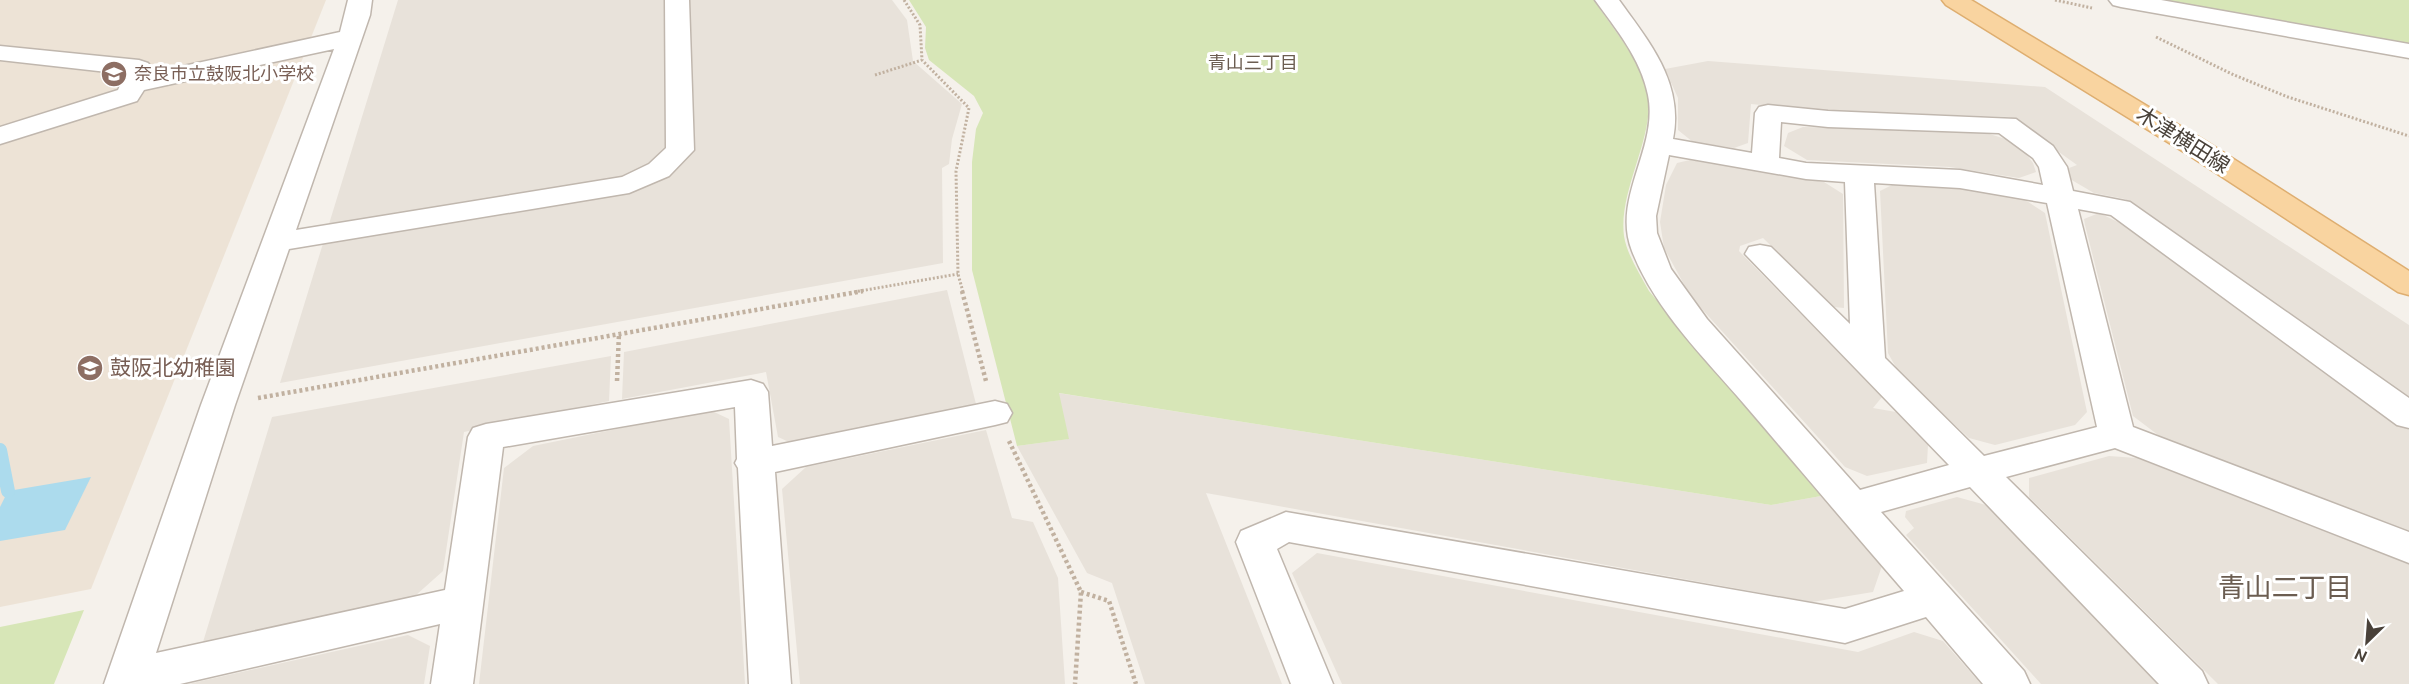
<svg xmlns="http://www.w3.org/2000/svg" width="2409" height="684" font-family="Ubuntu,'Noto Sans JP',sans-serif">
<style>
.residential{fill:#e8e2da}
.education{fill:#ede3d6}
.green{fill:#d7e6b7}
.water{fill:#acdbed}
.lines{fill:none;stroke-linecap:round;stroke-linejoin:round}
.stream{stroke:#acdbed;stroke-width:14}
.minor-casing{stroke:#c0b7ae;stroke-width:3}
.major-casing{stroke:#deae70;stroke-width:3}
.path-far1{stroke:#c1b1a0;stroke-width:3;stroke-dasharray:2 2;stroke-linecap:butt}
.path{stroke:#c1b1a0;stroke-width:4.5;stroke-dasharray:3 3;stroke-linecap:butt}
.minor{fill:#fff;fill-rule:evenodd}
.major{fill:#f9d4a0;fill-rule:evenodd}
.labels{text-anchor:middle;stroke-width:6;stroke-linejoin:round;paint-order:stroke}
.far-neighbourhood-label{font-size:18px;fill:#6b5d51;stroke:#fff}
.far-education-label{font-size:18px;fill:#785e54;stroke:#fff;text-anchor:start}
.street-label{font-size:21px;fill:#494139;stroke:#fff}
.education-label{font-size:21px;fill:#785e54;stroke:#fff;text-anchor:start}
.near-neighbourhood-label{font-size:27px;fill:#6b5d51;stroke:#fff}
</style>
<rect width="100%" height="100%" fill="#f5f1eb"/>
<path class="residential" d="M398 0H892L907 20 913 61 962 104 952 139 949 164 942 168 943 263 280 383Z
M1708 61 2045 87 2409 325V401L2125 199 2094 193 2070 179 2069 168 2077 165 2010 117 1817 110 1751 104 1748 143 1734 148 1693 142 1678 130V98L1665 69Z
M1803 127 1983 132 2009 140 2024 151 2033 163 2036 172 2019 178 1950 167 1807 160 1784 146 1788 133Z
M1690 160 1824 182 1843 194 1844 308 1834 307 1763 238 1740 246 1739 251 1882 397 1873 408 1896 412 1928 445 1927 463 1867 476 1845 467 1691 297 1664 248 1660 222 1666 185 1677 163Z
M1896 183 1950 186 2022 198 2045 213 2087 412 2075 425 1995 445 1969 438 1899 373 1888 353 1880 191Z
M2099 213 2135 230 2409 430V534L2166 441 2133 416 2085 225 2084 219Z
M947 290 977 408 798 446 778 437 766 372 622 399 624 352Z
M611 356 609 401 464 432 443 571 415 596 203 642 272 417Z
M1058 393 1771 505 1821 496 1883 563 1873 592 1812 602 1206 493 1282 684H1145L1112 583 1087 573 1017 446 1068 439Z
M710 410 729 419 745 684H479L504 468 533 446Z
M986 430 1012 518 1033 522 1058 578 1065 684H800L782 489 806 467Z
M2109 456 2137 458 2409 564V684H2218L2029 497V478Z
M1957 497 1986 505 2162 684H2041L1906 535 1914 528 1905 517 1906 511Z
M1317 553 1858 652 1914 632 1943 641 1981 684H1342L1292 573Z
M408 635 430 646 424 684H188Z"/>
<path class="education" d="M0 0H326L91 589 0 607Z"/>
<path class="green" d="M909 0H1594C1612 28 1640 59 1647 91 1657 134 1618 189 1624 236 1627 255 1640 274 1649 291L1821 496 1771 505 1059 393 1069 439 1017 446 972 270V162L976 129 983 113 974 96 929 60 925 48 926 27Z
M2163 0H2409V44Z
M84 610 54 684H0V627Z"/>
<path class="water" d="M91 477 65 530 0 541V507L8 491Z"/>
<g class="lines">
<path class="stream" d="M0 450 8 491"/>
<defs>
<path id="minor" d="M348 0H372L370 15 296 230 622 177 649 164 666 148 665 0H689L694 150 669 176 629 193 289 249 235 405 156 653 445 590 468 437 473 428 486 424 751 380 763 384 768 392 772 446 995 401 1007 404 1012 413 1007 422 995 425 775 472 791 684H749L738 468 735 463 737 459 735 407 503 447 473 684H431L440 624 180 684H104L201 405 334 49 144 90 137 101 0 144V127L118 90 125 74 0 60V46L139 60 148 63 152 68 151 73 340 32Z
M1595 0H1619C1650 43 1684 83 1673 139L1752 153 1755 113 1759 107 1768 105 1828 111 2016 119 2053 146 2067 167 2073 191 2130 202 2409 398V428L2397 425 2111 215 2078 209 2133 427 2409 532V563L2115 448 2006 477 2202 671 2208 684H2159L1970 487 1881 512 2024 671 2030 684H1983L1926 617 1845 643 1289 542 1277 549 1333 684H1291L1236 542 1241 531 1286 512 1845 609 1904 591C1850 529 1798 467 1744 404 1704 357 1655 310 1632 251 1611 198 1659 148 1648 95 1641 59 1616 29 1595 0ZM1781 122 1828 127 1999 133 2033 158 2039 167 2043 185 1960 170 1806 163 1779 158ZM1669 155 1806 179 1845 182 1850 324 1771 247 1760 245 1749 247 1745 254 1949 465 1860 490 1707 319 1671 269 1657 233 1656 216ZM1874 183 1960 188 2047 203 2097 427 1984 456 1885 358Z
M2109 0H2161L2409 44V58L2121 7 2113 5Z"/>
<path id="major" d="M1942 0H1971L2207 142 2409 271V295L2398 292 2187 154 1946 5Z"/>
</defs>
<use href="#minor" class="minor-casing"/>
<use href="#major" class="major-casing"/>
<path class="path-far1" d="M904 0 920 25 922 60 969 108 956 171 958 274 963 292
M2055 0 2092 8
M2156 37 2234 75 2288 97 2409 136
M875 75 922 60
M854 292 958 274"/>
<path class="path" d="M962 291 986 381
M617 381 619 333
M258 398 863 291
M1009 441 1081 592 1075 684
M1081 592 1109 601 1136 684"/>
<use href="#minor" class="minor"/>
<use href="#major" class="major"/>
</g>
<defs>
<symbol id="school-disc" viewBox="-11 -11 22 22"><circle r="9.5" fill="#8d6e63" stroke="#fff"/><path d="M0-5L7-2L0 1L-7-2ZM-4 1L0 2.5L4 1V4Q0 6-4 4Z" fill="#fff"/></symbol>
</defs>
<g fill-rule="evenodd">
<use href="#school-disc" x="99" y="59" width="30" height="30"/>
<use href="#school-disc" x="75" y="353" width="30" height="30"/>
</g>
<g class="labels">
<g class="far-neighbourhood-label">
<text x="1253" y="69">青山三丁目</text>
</g>
<g class="far-education-label">
<text x="134" y="80">奈良市立鼓阪北小学校</text>
</g>
<g class="street-label">
<text transform="translate(2183 140) rotate(32)" y="7">木津横田線</text>
</g>
<g class="education-label">
<text x="110" y="375">鼓阪北幼稚園</text>
</g>
<g class="near-neighbourhood-label">
<text x="2285" y="597">青山二丁目</text>
</g>
</g>
<g transform="translate(2367 642) rotate(205)" stroke="#ffffff" stroke-width="4.5" paint-order="stroke">
<path d="M0-4.5L10 22L0 15L-10 22Z" fill="#494139"/>
<text y="-9" font-size="16" font-weight="bold" text-anchor="middle" fill="#494139">N</text>
</g>
</svg>
